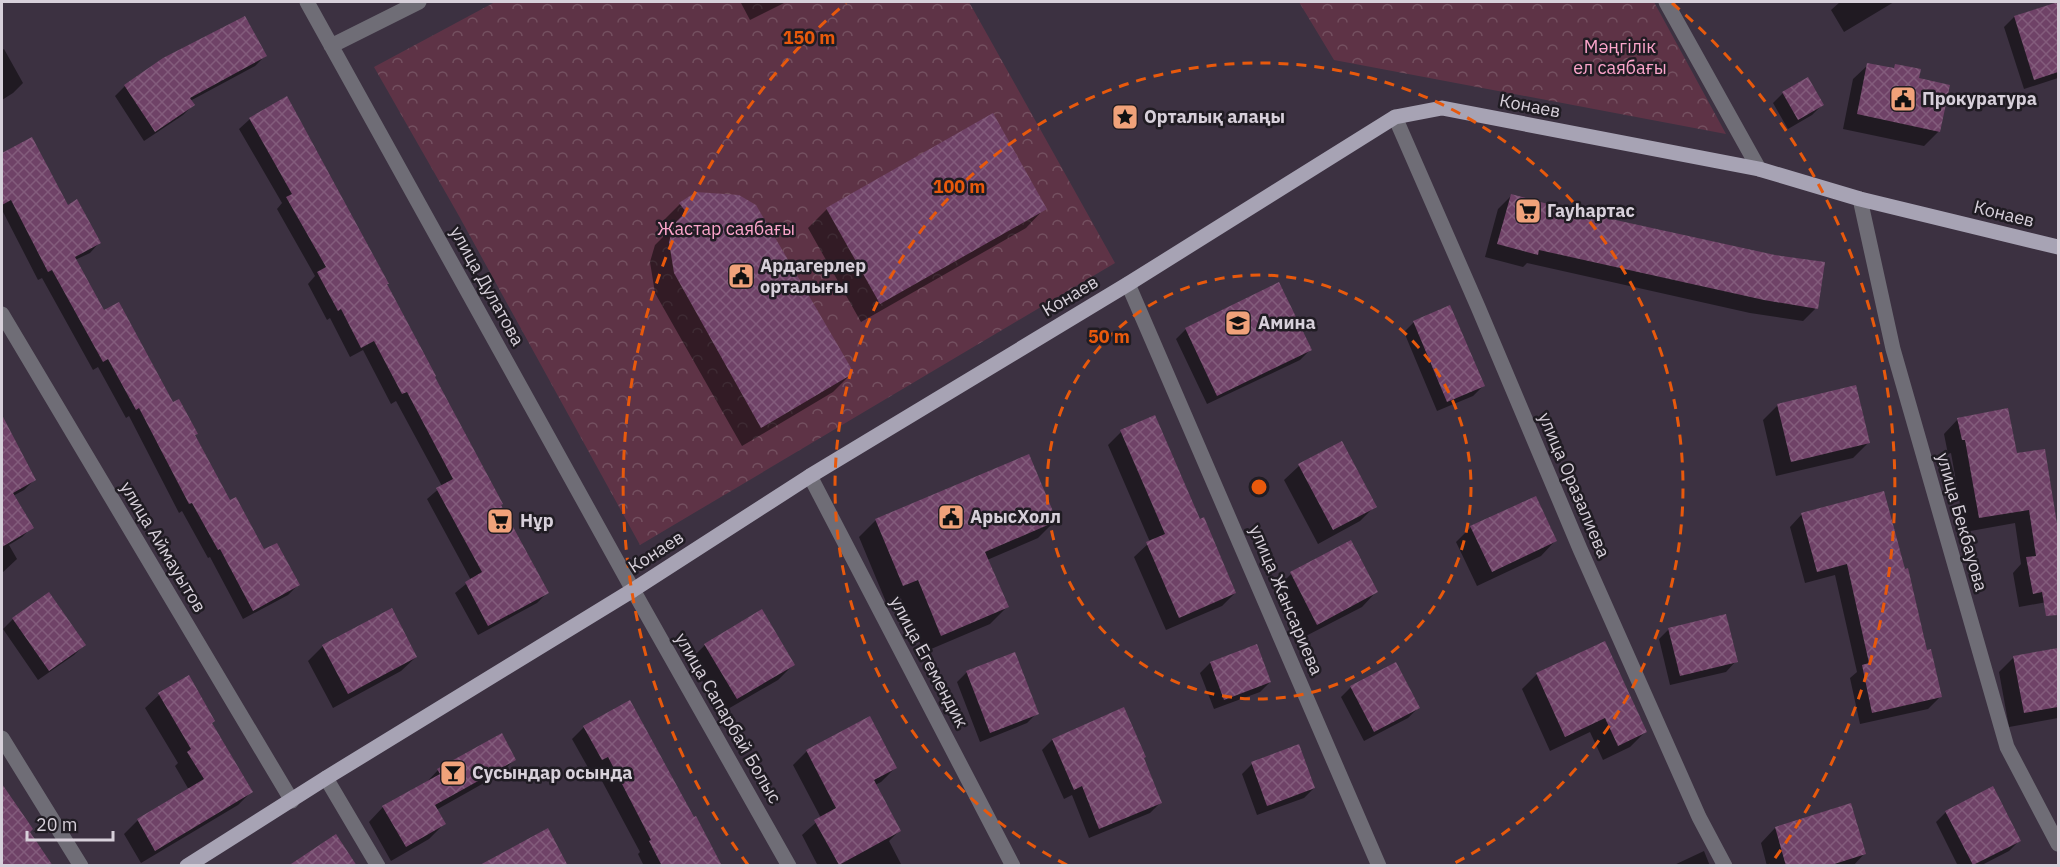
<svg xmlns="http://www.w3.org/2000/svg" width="2060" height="867" font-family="'IBM Plex Sans',sans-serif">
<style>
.forest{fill:url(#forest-crowns)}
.shadow{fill:#0007}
.building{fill:url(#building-cross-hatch)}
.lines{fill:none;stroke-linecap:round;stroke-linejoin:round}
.minor{stroke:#6f6d76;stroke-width:15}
.major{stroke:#a7a3b4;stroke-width:15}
.ring{fill:none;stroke:#e8590c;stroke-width:3;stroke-dasharray:10 8}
.labels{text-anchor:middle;stroke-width:5;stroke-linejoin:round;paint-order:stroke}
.park-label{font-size:18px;fill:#fca5cb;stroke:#201c23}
.poi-label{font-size:18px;font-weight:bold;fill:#d7d0da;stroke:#201c23;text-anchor:start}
.street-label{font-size:18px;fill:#d7d0da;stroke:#201c23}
.centre{fill:#e8590c;stroke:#201c23;stroke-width:3}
.ring-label{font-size:18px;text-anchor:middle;font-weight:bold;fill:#e8590c;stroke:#201c23;stroke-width:5;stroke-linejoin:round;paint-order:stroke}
</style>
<defs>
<pattern id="forest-crowns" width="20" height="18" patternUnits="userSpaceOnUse" patternTransform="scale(1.5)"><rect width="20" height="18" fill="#5e3346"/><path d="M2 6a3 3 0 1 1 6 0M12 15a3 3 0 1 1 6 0" fill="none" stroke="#745060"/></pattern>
<pattern id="building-cross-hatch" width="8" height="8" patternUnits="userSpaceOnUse" patternTransform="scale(1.5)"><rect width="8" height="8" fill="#6f4267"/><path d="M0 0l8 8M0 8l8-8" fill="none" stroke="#835c7c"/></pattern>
</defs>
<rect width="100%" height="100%" fill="#3c3141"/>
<path class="forest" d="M495 2H969L1115 263 640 545 459 216 374 67Z
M1299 2H1654L1726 134 1334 60Z"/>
<path class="shadow" d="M743 2H786L750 20 741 3Z
M1840 2H1894L1844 32 1831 10Z
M2058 3V78L2024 89 2004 27 2014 17Z
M4 49 23 83 13 93 2 100V50Z
M265 56 255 66 190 101 193 105 183 115 144 141 115 96 125 86Z
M1868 65 1892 69 1896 66 1917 79 1939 131 1924 146 1843 129 1853 79Z
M1783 93 1822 105 1812 115 1788 129 1773 103Z
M286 98 386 285 499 506 547 593 537 603 478 635 455 593 471 580 427 499 442 486 396 401 391 404 363 350 350 357 330 318 327 320 308 284 315 276 277 209 282 203 239 129 250 119Z
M31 139 67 207 99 243 90 253 75 260 103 312 194 435 230 502 264 551 298 585 288 595 243 619 210 557 208 558 182 511 179 513 129 416 126 418 98 367 93 370 42 278 38 280 2 210V155Z
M696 193 852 373 833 392 742 446 655 293 650 262 655 245 668 232 661 223 680 204Z
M1511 196 1816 308 1803 321 1750 313 1527 263 1523 267 1485 257 1498 209Z
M1045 208 1026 228 861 322 808 228 827 209Z
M1449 307 1483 386 1473 396 1437 411 1404 332 1414 322Z
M1186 329 1310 350 1300 360 1207 404 1176 339Z
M1778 405 1868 443 1853 458 1776 476 1763 420Z
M1958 419 2016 455 2058 531V600L2019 607 2013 573 2021 564 2015 523 1965 532 1951 453 1948 454 1944 434Z
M1121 432 1199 521 1235 593 1222 606 1166 630 1134 557 1150 542 1108 445Z
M14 441 34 480 24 490 13 496 32 527 22 537 9 545 17 559 2 573V448Z
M1299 466 1375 506 1360 521 1318 544 1284 480Z
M1802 514 1926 652 1940 697 1928 709 1860 724 1850 678 1857 672 1835 575 1805 583 1790 527Z
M876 520 1055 521 1038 538 987 560 1007 607 990 624 924 652 900 596 886 602 859 537Z
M1471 527 1555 541 1541 556 1477 586 1456 542Z
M1350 542 1376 592 1362 607 1302 638 1276 589 1291 574Z
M13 619 84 645 74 655 38 680 3 629Z
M1669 629 1736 661 1726 672 1670 685 1659 639Z
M1604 643 1645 732 1630 747 1603 760 1590 732 1550 751 1522 689 1537 674Z
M705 645 793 665 778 680 721 713 690 660Z
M323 646 416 657 401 671 333 708 308 661Z
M1256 646 1270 682 1260 692 1214 709 1200 673 1210 663Z
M2058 649V718L2009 727 1999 672 2014 657Z
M967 672 1037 713 1027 723 980 742 957 682Z
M188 677 211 723 251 792 238 805 141 863 124 834 138 820 189 790 175 766 178 763 145 708 159 695Z
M1351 687 1418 708 1408 718 1364 741 1341 697Z
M1123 709 1160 803 1150 813 1089 838 1072 795 1064 799 1042 750 1052 740Z
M584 727 694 819 720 866H644L638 854 640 852 595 768 590 771 572 739Z
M1298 746 1314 788 1304 798 1257 815 1242 774 1252 764Z
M807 751 895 768 881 782 875 785 900 830 889 841 902 866H818L802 835 821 818 793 765Z
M514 760 500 774 436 810 444 824 429 839 391 861 369 822 383 807 424 785 438 770Z
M2 787 31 829 28 832 51 866H2Z
M1946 812 2019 841 2009 851 1980 866H1958L1936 822Z
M1775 828 1865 853 1853 866H1767L1761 843Z
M1704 851 1710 866H1672Z"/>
<path class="building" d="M2058 2V72L2034 80 2014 16Z
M245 16 267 56 190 98 195 105 155 132 124 85 163 58Z
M1867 63 1894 68 1895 64 1921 69 1919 78 1950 85 1940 132 1857 114Z
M1808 77 1824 105 1798 120 1782 92Z
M287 96 389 284H387L436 376 435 377 503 504 501 505 549 593 488 626 465 582 482 572 436 488 453 479 407 392 402 394 374 341 361 348 341 309 338 311 317 272 326 267 286 197 292 194 249 118Z
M993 113 1047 209 880 304 826 208Z
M32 137 68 205 77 199 101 243 75 257 104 310 119 302 173 402 179 399 198 434 195 435 230 500 236 497 264 549 277 543 300 585 253 611 220 549 218 550 192 503 189 504 139 408 136 410 108 359 103 362 52 270 48 272 11 200 2 205V153Z
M696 192 739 195 756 205 854 373 761 428 674 273 669 242 674 224 686 212 679 203Z
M1511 194 1570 210 1775 255 1825 262 1818 309 1764 300 1539 250 1538 255 1497 244Z
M1279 282 1312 350 1217 396 1185 328Z
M1450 305 1485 386 1447 402 1413 321Z
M1856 385 1870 443 1791 462 1777 404Z
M2008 408 2017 453 2045 449 2058 530V615L2046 616 2042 592 2033 594 2026 557 2036 556 2029 510 1979 518 1965 440H1962L1957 418Z
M2 415 36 480 13 493 34 528 2 547Z
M1155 415 1200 519 1204 517 1236 593 1179 618 1146 542 1165 534 1120 430Z
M1342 441 1377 507 1333 530 1298 464Z
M1029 454 1057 521 985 552 1009 607 941 636 918 580 903 586 875 519Z
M1884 491 1905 569 1908 568 1927 650 1931 649 1942 697 1872 713 1862 665 1869 663 1847 564 1817 572 1801 513Z
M1536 496 1557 541 1492 572 1470 526Z
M1351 540 1378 592 1317 625 1290 572Z
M49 592 86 645 49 671 12 618Z
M392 608 417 657 348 694 322 645Z
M762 609 795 665 737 699 704 644Z
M1726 614 1738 662 1680 676 1668 628Z
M1605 641 1647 732 1618 746 1605 718 1565 737 1536 673Z
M1257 644 1271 682 1224 700 1210 662Z
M2058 648V707L2024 713 2013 656Z
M1015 652 1039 714 990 733 966 671Z
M1396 662 1420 708 1374 732 1350 686Z
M189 675 215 721 212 723 253 792 155 851 137 819 204 779 187 752 191 749 158 693Z
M630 700 694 817 696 816 722 866H662L649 841 651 840 608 757 602 760 583 726Z
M1124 707 1146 757 1144 758 1162 803 1099 829 1082 786 1074 790 1052 739Z
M870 716 897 768 874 780 901 831 839 865 814 820 836 808 806 750Z
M502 733 516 760 435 805 446 824 406 847 382 806 440 774 437 769Z
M1299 744 1315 788 1267 806 1251 762Z
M2 784 33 829 30 832 53 866H2Z
M1993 786 2021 841 1973 865 1945 811Z
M1851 803 1866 854 1828 866H1786L1775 827Z
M548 828 568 866H478Z
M336 834 357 866H288Z"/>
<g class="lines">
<path class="minor" d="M307 2 633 590 789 866
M1666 2 1759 169
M331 46 419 2
M1395 117 1478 307 1580 549 1699 817 1725 866
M1860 199 1893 349 2007 747 2058 844
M1128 284 1379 866
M2 314 292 801
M810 476 1013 866
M2 738 81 866
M326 778 378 866"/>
<path class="major" d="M187 866 326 778 633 590 810 476 1128 284 1395 117 1442 108 1759 169 1860 199 2058 247"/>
</g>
<g class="ring">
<circle cx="1259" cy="487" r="212"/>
<path d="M1067 865A424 424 0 1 1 1451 865"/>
<path d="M748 865A636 636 0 0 1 846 3M1672 3A636 636 0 0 1 1770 865"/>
</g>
<defs>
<symbol id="civic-square" viewBox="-11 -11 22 22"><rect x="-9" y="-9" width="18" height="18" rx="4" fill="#f0a27a" stroke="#201c23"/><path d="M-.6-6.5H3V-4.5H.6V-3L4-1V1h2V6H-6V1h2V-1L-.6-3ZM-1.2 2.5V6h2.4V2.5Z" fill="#111"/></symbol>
<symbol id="sight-square" viewBox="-11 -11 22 22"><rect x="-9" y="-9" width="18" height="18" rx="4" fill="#f0a27a" stroke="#201c23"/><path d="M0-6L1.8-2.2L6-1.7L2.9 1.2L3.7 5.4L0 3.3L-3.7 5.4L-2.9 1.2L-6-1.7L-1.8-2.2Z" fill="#111"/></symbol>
<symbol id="supermarket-square" viewBox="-11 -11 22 22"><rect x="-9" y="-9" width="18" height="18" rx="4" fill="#f0a27a" stroke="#201c23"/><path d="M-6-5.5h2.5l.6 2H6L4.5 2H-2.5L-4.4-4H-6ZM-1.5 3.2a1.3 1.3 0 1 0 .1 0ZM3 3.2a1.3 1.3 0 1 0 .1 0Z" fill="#111"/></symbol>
<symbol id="school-square" viewBox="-11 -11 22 22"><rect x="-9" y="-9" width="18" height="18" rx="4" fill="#f0a27a" stroke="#201c23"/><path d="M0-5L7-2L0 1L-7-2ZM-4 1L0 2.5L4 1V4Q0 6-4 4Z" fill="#111"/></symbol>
<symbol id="bar-square" viewBox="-11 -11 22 22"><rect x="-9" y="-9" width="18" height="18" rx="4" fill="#f0a27a" stroke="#201c23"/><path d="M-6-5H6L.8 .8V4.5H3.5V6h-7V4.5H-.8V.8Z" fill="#111"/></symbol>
</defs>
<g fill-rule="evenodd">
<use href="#civic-square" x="1888" y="84" width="30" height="30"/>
<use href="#sight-square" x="1110" y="102" width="30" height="30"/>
<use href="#supermarket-square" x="1513" y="196" width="30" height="30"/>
<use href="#civic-square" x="726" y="261" width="30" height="30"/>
<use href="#school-square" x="1223" y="308" width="30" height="30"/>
<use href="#civic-square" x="936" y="502" width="30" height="30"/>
<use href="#supermarket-square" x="485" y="506" width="30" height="30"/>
<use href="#bar-square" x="438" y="758" width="30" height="30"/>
</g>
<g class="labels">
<g class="park-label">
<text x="1620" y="53">Мәңгілік<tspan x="1620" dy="21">ел саябағы</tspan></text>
<text x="726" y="235">Жастар саябағы</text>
</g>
<g class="poi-label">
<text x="1922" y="105">Прокуратура</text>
<text x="1144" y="123">Орталық алаңы</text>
<text x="1547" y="217">Гауһартас</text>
<text x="760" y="272">Ардагерлер<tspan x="760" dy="21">орталығы</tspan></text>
<text x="1258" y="329">Амина</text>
<text x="970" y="523">АрысХолл</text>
<text x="520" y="527">Нұр</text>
<text x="472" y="779">Сусындар осында</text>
</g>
<g class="street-label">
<text transform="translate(1530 106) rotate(11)" y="6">Конаев</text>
<text transform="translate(2004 214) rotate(14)" y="6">Конаев</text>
<text transform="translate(487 286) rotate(61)" y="6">улица Дулатова</text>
<text transform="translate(1070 296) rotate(-31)" y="6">Конаев</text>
<text transform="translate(1574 485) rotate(67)" y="6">улица Оразалиева</text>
<text transform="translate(1962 522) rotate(74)" y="6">улица Бекбауова</text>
<text transform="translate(163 547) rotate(59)" y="6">улица Аймауытов</text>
<text transform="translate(656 552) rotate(-33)" y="6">Конаев</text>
<text transform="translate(1286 600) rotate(67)" y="6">улица Жансариева</text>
<text transform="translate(929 662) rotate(62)" y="6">улица Егемендик</text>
<text transform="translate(728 718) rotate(60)" y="6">улица Cапарбай Болыс</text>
</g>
</g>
<circle cx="1259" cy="487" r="9" class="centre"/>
<g class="ring-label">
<text x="809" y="44">150 m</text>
<text x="959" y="193">100 m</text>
<text x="1109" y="343">50 m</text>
</g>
<rect width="2060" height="867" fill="none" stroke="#d7d0da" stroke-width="6"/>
<path d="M27 831v9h86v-9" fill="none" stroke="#d7d0da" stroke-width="3"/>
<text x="36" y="831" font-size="18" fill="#d7d0da" stroke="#201c23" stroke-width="4.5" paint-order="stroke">20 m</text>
</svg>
